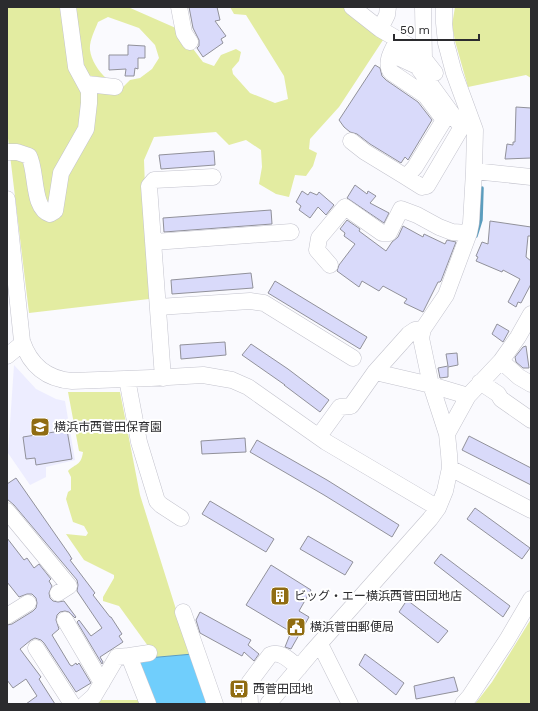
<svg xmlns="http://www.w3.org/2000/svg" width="538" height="711" font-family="'Work Sans','Noto Sans JP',sans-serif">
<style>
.built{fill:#ededff}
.green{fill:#e3eca1}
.water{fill:#70cefc;stroke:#5b9dbe}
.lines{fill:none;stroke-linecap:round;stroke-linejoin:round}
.stream{stroke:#5b9dbe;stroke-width:3.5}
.building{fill:#d9dafa;stroke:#91919a}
.minor-casing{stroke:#c3c3cd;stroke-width:17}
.minor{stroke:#fff;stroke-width:16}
.labels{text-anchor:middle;stroke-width:4;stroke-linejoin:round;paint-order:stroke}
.poi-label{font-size:12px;fill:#2b2b2e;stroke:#fff;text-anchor:start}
</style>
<rect width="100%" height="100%" fill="#fafafe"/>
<path class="built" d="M14 365 36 389 56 399 65 401 75 460 46 467V477L30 485 8 453Z"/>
<path class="green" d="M7 7H65L70 71 121 89 130 80 140 78 152 69 159 58 155 45 139 28 108 17 98 22C95 30 89 41 90 50 91 60 99 72 106 78L85 75 71 7H128L178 29 203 62 214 66 221 55 236 49 241 52 239 61 232 69 233 74 250 93 275 103 288 99 284 76 246 15 234 14 230 7H344L385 37 339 107 310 139 309 149 317 153 313 166 306 176 295 175 289 197 276 194 259 184 262 167 261 150 246 140 229 145 216 132 154 137 144 160 149 299 29 313 7 130Z
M455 7H531V78L526 75 468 87 455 41 452 25Z
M68 392H120L140 495 180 622 193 654 156 657 119 606 103 601V597L114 578V575L84 560 66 534 86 536 88 533 84 526 73 522 66 499 68 492 71 490V477L68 471C76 463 81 466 83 452L79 451Z
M531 619V704H475L492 682Z
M100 700H142L143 704H98Z"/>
<path class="water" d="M193 654 210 704H153L136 659Z"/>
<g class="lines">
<path class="stream" d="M476 236 481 220 482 188"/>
</g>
<path class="building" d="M189 7H217L220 20 215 21 226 36 221 39 223 43 203 57 197 48 199 46V40L193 28Z
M128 45 145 46V58H138V69L135 68 134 76H125L126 69 109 70V55H128Z
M375 65 380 68 382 76 386 80 418 102 432 120 408 160 405 157 401 163 370 144 357 134 350 132 344 127 339 120Z
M516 107 531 108V158L505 159 507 144 513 145V142H515Z
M214 151 215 165 161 169 159 155Z
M355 185 367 194 368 191 376 196 370 203 389 213 384 223 347 198Z
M302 191 308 195 310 192 317 195 319 192 334 205 326 215 318 207 310 218 299 210 301 206 296 202Z
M271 210 272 224 164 232 163 218Z
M347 220 360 229 359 231 386 251 392 242 398 237 403 226 423 237 424 234 445 244 447 240 456 242 441 281 440 282H438L423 312 404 303 407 299 383 286 379 291 362 281 359 287 337 271 339 265 355 244 344 236 345 233 340 229Z
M490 221 531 227V236H528L526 257 531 261V284L521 303 518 302 516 307 508 302 520 279 503 270 502 272 476 261 478 257 476 256 482 242 488 244Z
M251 273 253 288 172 294 171 280Z
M275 281 367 337 360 349 268 293Z
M497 324 509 331 503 342 492 334Z
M225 342 226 355 181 359 180 345Z
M251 344 288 369 329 400 320 412 284 385H285L242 355Z
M526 346 529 368H523L516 362 515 357 523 347Z
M457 353 458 365 448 367V377L440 378 438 368 448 366 446 354Z
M67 430 72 459 36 465 35 458 26 459 23 437Z
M469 436 531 468V485L462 450Z
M245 438 246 452 202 454 201 441Z
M257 440 327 480 399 525 392 537 324 495 250 452Z
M16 478 69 554 72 559 70 560 95 593 93 595 110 617H111L122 634 119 636 123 642 100 657 103 662 102 664 77 622 79 620 91 636 102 628 77 591 78 585 77 580 14 505 7 499V484Z
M210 501 274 539 266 552 202 514Z
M475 508 530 548 522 559 467 519Z
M308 536 353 562 345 575 300 549Z
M7 538 24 560 27 558 34 568 39 564 51 579 49 581 52 586 49 593 50 598 53 601 58 602 64 601 76 617 75 618 69 612 65 611 60 612 57 615 56 620 59 629 52 635 70 665 72 666 76 663 77 665 79 663 91 683 76 692 44 643 41 640 35 638 31 640 20 649 41 677 39 679 55 704H26L37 696 26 679 13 688 7 680V625L12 624 33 611 36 608 37 603 36 598 32 594H27L19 597 7 582Z
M441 554 510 606 503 617 434 563Z
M271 565 311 590 299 611 309 617 291 649 285 647 291 632 246 605Z
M407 600 448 631 438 643 399 612Z
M200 612 251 640 248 645 259 654 254 661 244 652 242 656 200 633 196 620Z
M365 654 404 683 396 695 359 665Z
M454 677 458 691 416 699 414 686Z"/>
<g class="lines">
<defs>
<path id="minor" d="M179 7 184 33 190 42
M352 7 380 29 409 46 424 59 435 73
M423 7 424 59
M380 29 387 15 388 7
M391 54 417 66 460 125V130L427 186 422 187 406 177 415 167 444 120 425 95 391 72C384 62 393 49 398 39
M87 84 115 87
M351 141 365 152 406 177
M7 152H17L29 156C37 171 32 209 50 214L55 211 61 173 86 129 89 103V91L76 67 68 7
M474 171 531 177
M7 199 22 341C30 365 46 379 72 381L151 378 203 375 232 380 248 387 326 442 438 508
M154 242 291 232
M330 265 317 250 319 238 345 207 382 233H389L401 209 417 215 439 227 452 232 469 233
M158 307 250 301 264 303 353 358
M7 356 23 343
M501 361 519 377 531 384
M375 372 431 385 468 396
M163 378 149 186 154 180 213 177
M127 379 139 442 157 501 161 505 181 518
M480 382 498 394 501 399 531 420
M447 434 468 396 501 361 518 337 531 314
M319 436 340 407 351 406 375 372 409 334 415 330 423 329
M450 468 531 510
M7 511 69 586 58 593
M183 612 215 704
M7 616 28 603
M65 620 102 683
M320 644 350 704
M36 648 72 704
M129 656 149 653
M85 704 94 696 117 657 129 656 148 704
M250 704 249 683 270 655C281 650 291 662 299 668
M268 704 312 652 430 519 438 508 445 491 450 468 449 454 447 434 431 385 421 338 423 329 446 295 469 233 471 223 474 171 475 130 454 73 446 43 444 23V7
M463 704 470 696 507 640 531 599"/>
</defs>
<use href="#minor" class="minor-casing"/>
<use href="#minor" class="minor"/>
</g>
<defs>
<symbol id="school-square" viewBox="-11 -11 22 22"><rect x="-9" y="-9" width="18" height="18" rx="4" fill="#906c11" stroke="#fff"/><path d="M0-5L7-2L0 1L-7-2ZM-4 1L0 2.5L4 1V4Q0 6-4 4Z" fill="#fff"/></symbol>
<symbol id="building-square" viewBox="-11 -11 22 22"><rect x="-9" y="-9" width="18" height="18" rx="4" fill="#906c11" stroke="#fff"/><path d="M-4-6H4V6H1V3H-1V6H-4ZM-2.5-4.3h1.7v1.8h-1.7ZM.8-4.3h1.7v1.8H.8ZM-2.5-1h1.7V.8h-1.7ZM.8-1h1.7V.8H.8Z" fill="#fff"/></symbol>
<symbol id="civic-square" viewBox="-11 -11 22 22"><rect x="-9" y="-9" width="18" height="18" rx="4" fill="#906c11" stroke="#fff"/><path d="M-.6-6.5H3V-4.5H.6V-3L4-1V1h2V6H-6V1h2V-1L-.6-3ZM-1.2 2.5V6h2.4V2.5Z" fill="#fff"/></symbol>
<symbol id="bus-square" viewBox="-11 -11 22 22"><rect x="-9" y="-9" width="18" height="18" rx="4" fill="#906c11" stroke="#fff"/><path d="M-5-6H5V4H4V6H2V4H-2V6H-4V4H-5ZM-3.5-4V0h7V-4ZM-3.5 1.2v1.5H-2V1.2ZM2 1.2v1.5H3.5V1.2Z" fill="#fff"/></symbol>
</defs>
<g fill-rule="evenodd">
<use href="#school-square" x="29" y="416" width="22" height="22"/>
<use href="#building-square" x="269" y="585" width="22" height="22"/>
<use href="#civic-square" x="285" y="616" width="22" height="22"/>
<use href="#bus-square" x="228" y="678" width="22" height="22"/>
</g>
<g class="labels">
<g class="poi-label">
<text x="54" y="431">横浜市西菅田保育園</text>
<text x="294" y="600">ビッグ・エー横浜西菅田団地店</text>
<text x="310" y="631">横浜菅田郵便局</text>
<text x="253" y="693">西菅田団地</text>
</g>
</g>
<rect width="538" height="711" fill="none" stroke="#2b2b2e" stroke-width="16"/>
<path d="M394 34v6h85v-6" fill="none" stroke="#2b2b2e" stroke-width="2"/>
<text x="400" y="34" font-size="12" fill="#2b2b2e" stroke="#ffffff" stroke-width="3" paint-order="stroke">50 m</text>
</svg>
